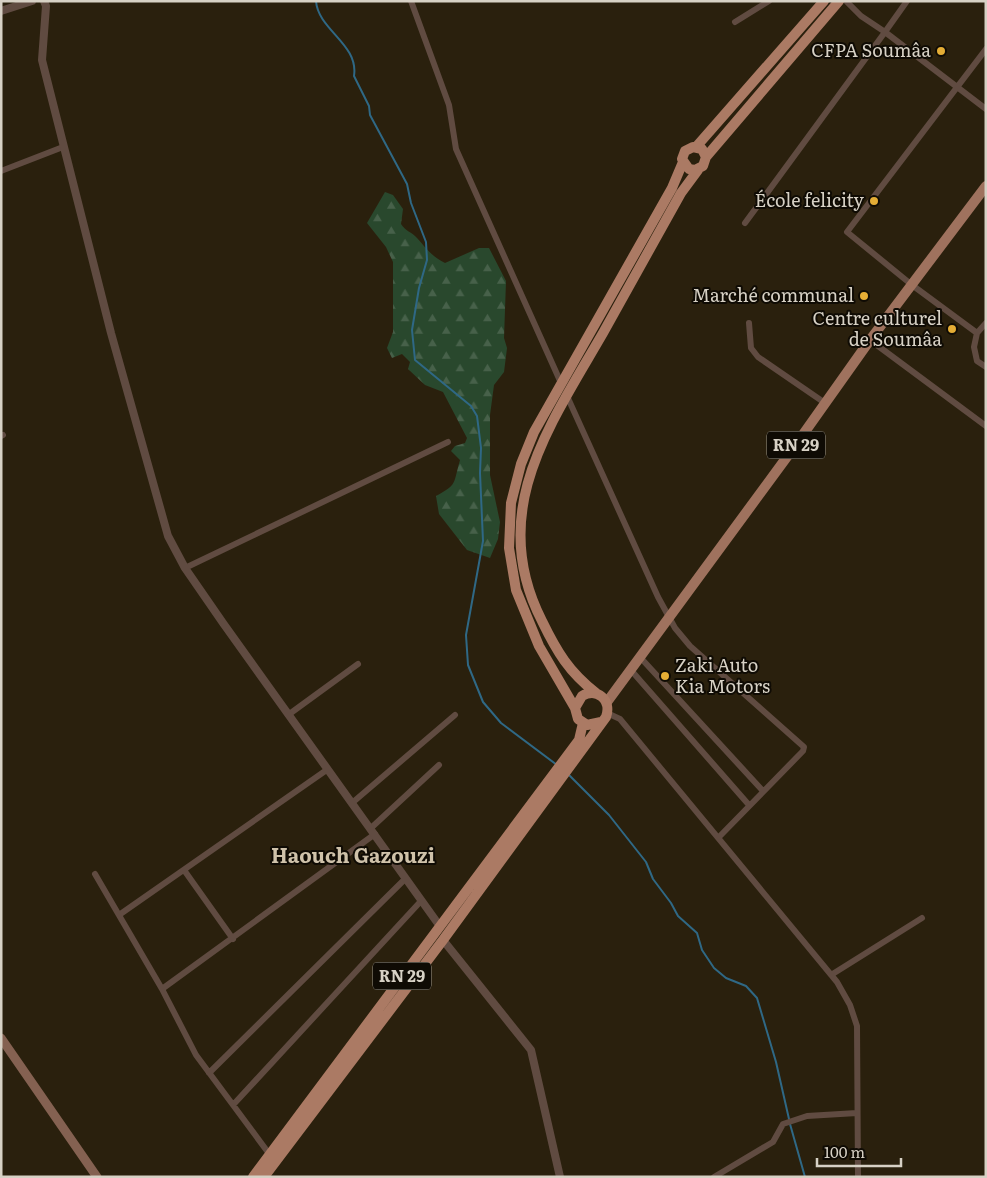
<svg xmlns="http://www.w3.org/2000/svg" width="987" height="1178" font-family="Literata,serif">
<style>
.forest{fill:url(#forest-firs)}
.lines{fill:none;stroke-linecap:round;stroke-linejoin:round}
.stream{stroke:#2f6885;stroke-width:2}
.minor{stroke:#604b41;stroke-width:6}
.tertiary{stroke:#604b41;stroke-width:8}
.secondary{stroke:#846151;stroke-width:9}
.primary{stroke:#9f725e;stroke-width:10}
.trunk{stroke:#ab7a64;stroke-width:10}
.poi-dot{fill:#e4ad35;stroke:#0f0b04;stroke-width:2}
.labels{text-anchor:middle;stroke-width:4;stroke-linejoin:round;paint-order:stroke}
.shield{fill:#0f0b04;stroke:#9b968b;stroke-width:1}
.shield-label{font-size:16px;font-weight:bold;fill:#d7d1c5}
.poi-label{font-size:18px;fill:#d7d1c5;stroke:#0f0b04;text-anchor:end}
.quarter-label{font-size:20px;font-weight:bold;fill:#cfc2aa;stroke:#0f0b04}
</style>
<defs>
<pattern id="forest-firs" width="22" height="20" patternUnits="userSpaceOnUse" patternTransform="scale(1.25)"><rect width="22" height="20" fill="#29482d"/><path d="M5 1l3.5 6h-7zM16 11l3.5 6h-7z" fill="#47614a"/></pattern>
</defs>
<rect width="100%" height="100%" fill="#2a200d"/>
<path class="forest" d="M385 192 393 195 403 209 401 224C405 231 412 232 417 238 427 249 430 255 445 263L479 248H489L506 281 504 338 507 348 504 372 494 385 490 415V475L500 522 498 539 490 558 467 550 439 514 436 496C458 484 453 484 460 460L451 451 455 446 465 443 467 438 443 392 425 385 408 369 410 362 402 354 392 358 387 348 393 332V262L386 247 367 223Z"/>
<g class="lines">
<path class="stream" d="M316 1C318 30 359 44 354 76L369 106 370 115 407 184 411 203 426 242 427 260 419 288 412 330 415 360 471 406 477 416 481 448 480 473 483 541 466 635 468 665 483 702 501 723 557 765
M568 774 609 815 646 862 653 879 671 903 678 916 697 933 702 950 714 968 726 978 746 986 757 998 776 1062 789 1119
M790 1124 805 1177"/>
<path class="minor" d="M411 1 449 105 456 149 561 383
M907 1 885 32 986 109
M735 22 769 1
M986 49 847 232 912 285 977 333 986 323
M1 171 63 147
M745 223 885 32 861 16 846 1
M749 323 751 348 758 357 825 403
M977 333 974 347 977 361 986 367
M870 340 986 426
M567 396 658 597 675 628 690 646 804 747 803 751 719 837
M1 436 3 435
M185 568 448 442
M639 656 763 791
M630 669 749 805
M607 713 620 719 837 982 850 1005 857 1026 858 1177
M288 715 358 664
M352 803 455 715
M371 828 439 765
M184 870 233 939
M95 874 162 989 196 1055 270 1155
M119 915 328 769
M831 975 922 918
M162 989 375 834
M209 1073 405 879
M233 1105 421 901
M714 1177 773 1142 783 1124 807 1116 857 1113"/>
<path class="tertiary" d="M44 1 46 6 42 60 111 333 168 536 185 568 223 623 439 925
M1 11 32 1
M443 940 531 1050 560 1177"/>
<path class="secondary" d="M1 1038 97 1177"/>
<path class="primary" d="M607 702 792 450 870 340 986 186"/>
<path class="trunk" d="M696 147 824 1
M706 157 702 149 693 147 685 151 682 159 689 169 695 170 703 166 706 157 839 1
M596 693C569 672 557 652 542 621 486 512 550 425 603 333 629 287 655 240 681 193L698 170
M575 708 539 646 516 590 509 548 511 503 521 464 534 432 672 188 683 162
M253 1177 579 740 583 723
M264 1177 443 940 606 717C612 700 597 687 582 696L575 708 578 719 587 725 601 722"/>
</g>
<g class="poi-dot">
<circle cx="941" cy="51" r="5"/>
<circle cx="874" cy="201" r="5"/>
<circle cx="864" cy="296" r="5"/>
<circle cx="952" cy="329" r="5"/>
<circle cx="665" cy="676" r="5"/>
</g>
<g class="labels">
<g class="shield">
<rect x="767" y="431.5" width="58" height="27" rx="4"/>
<rect x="373" y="962.5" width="58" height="27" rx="4"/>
</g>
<g class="shield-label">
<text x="796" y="451">RN 29</text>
<text x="402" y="982">RN 29</text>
</g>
<g class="poi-label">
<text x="931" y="57">CFPA Soumâa</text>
<text x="864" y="207">École felicity</text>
<text x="854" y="302">Marché communal</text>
<text x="942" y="325">Centre culturel<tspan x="942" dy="21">de Soumâa</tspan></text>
<text x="675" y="672" text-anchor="start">Zaki Auto<tspan x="675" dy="21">Kia Motors</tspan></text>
</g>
<g class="quarter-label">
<text x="353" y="863">Haouch Gazouzi</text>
</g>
</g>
<rect width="987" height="1178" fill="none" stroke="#d7d1c5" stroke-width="5"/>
<path d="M817 1158v8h84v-8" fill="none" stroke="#d7d1c5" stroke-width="2.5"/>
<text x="824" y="1158" font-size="15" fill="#d7d1c5" stroke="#0f0b04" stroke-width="4" paint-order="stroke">100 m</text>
</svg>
